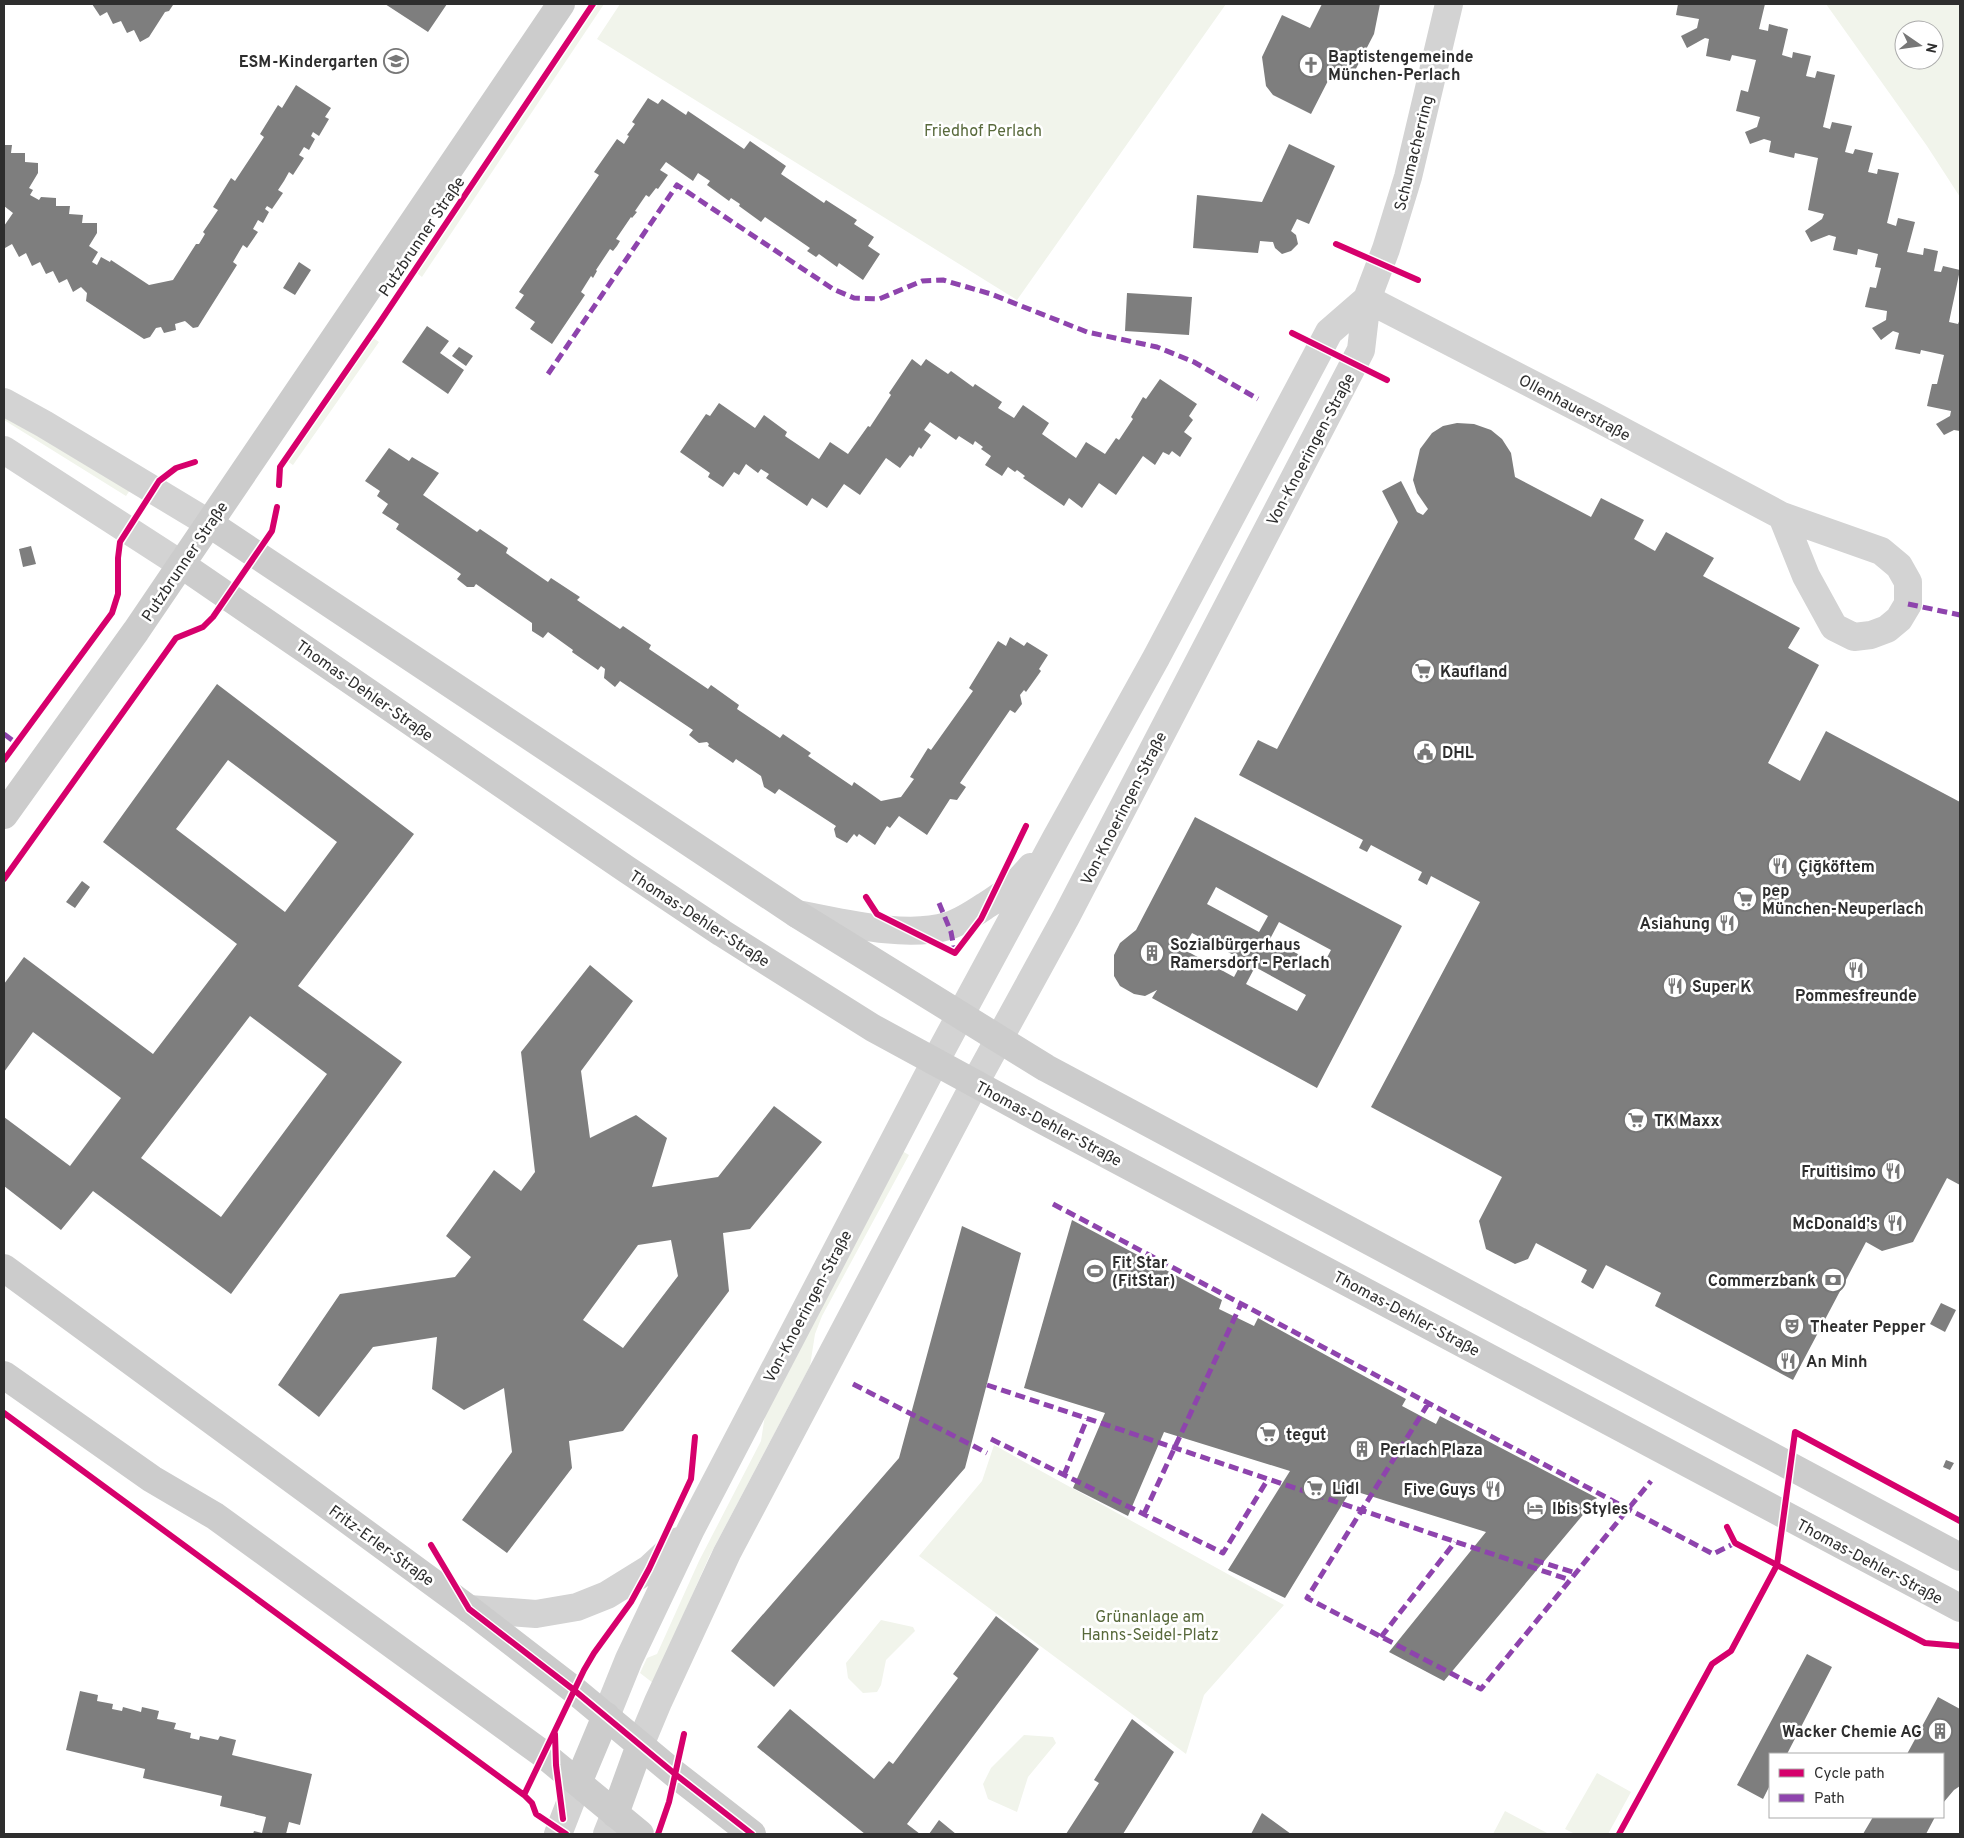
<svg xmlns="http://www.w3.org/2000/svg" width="1964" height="1838" font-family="Overpass,sans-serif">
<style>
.green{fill:#f1f4eb;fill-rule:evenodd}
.building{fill:#7e7e7e;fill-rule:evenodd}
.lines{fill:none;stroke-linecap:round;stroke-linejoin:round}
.minor{stroke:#d3d3d3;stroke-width:28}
.tertiary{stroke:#d3d3d3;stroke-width:28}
.secondary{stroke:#ccc;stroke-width:28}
.quiet{stroke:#8e44ad;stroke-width:5;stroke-dasharray:10 5;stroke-linecap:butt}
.cycleway-casing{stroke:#fff;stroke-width:9}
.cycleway{stroke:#d6006c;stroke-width:6}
.labels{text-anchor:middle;stroke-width:5;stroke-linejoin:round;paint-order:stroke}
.poi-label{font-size:16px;font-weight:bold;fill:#2e2e2e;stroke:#fff;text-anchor:start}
.park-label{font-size:16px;fill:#58693b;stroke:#fff}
.street-label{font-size:16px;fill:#2e2e2e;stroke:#fff}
</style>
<rect width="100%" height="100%" fill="#fff"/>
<path class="green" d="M597 4H604L422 277 417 273Z
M620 4H1226L1017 300 597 39Z
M1826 4H1960V197L1927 146ZM1904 30H1934V60H1904Z
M373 338 379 342 293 465 287 461Z
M4 412 132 487 126 496 4 420Z
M902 1151 909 1155 822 1316 815 1334 810 1366 709 1557 653 1683 640 1673 647 1658 657 1654 699 1561 761 1441 767 1402Z
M994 1445 1284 1605 1204 1695 1186 1754 919 1556 982 1481Z
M881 1620 913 1627 915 1631 886 1660 881 1685 877 1692 863 1693 848 1678 846 1663Z
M1024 1735 1053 1737 1056 1743 1028 1777 1017 1812 988 1799 983 1784 991 1768Z
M1597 1773 1631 1792 1608 1834H1575L1565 1829Z
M1505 1811 1549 1834H1493Z"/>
<path class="building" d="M92 4H173V5L169 11 165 12 149 37 140 42 134 30 127 33 121 21 113 24 107 12 100 16Z
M385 4H447L428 32Z
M1322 4H1380L1374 34 1349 82 1332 73 1311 114 1273 95 1266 86 1262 57 1282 15 1310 28Z
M1678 4H1765L1759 29 1768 31 1769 24 1788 29 1782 55 1792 58 1793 52 1811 56 1806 76 1815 78 1817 71 1835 75 1823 127 1830 129 1832 122 1852 126 1845 152 1853 154 1855 149 1873 153 1868 172 1877 174 1878 169 1899 173 1887 223 1896 226 1898 218 1915 222 1907 252 1923 255 1924 248 1938 251 1934 271 1941 272 1943 266 1960 270 1949 322 1958 324 1960 319V431L1954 430 1944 435 1936 424 1950 416 1951 411 1927 406 1932 384H1937L1944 355 1921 350 1920 354 1895 349 1899 333 1893 331 1881 340 1872 328 1886 320 1887 311 1865 307 1870 287 1876 288 1881 268 1875 267 1878 254 1858 249 1857 255 1833 250 1836 237 1829 235 1811 242 1805 231 1822 219 1824 214 1808 210 1818 158 1795 153 1794 158 1769 152 1771 141 1764 139 1750 144 1745 132 1757 127 1760 117 1736 111 1741 90 1748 92 1756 60 1732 55 1730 61 1706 56 1709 39 1705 38 1687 48 1681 36 1697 28 1699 19 1676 15Z
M296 85 331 108 325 117 329 119 319 136 313 132 311 136 315 139 309 150 304 147 299 155 304 158 293 175 289 172 284 181 278 190 283 193 272 209 267 206 265 209 269 212 263 223 258 220 253 229 258 232 247 248 243 245 233 262 237 265 198 327 193 328 185 321 175 324 176 330 164 333 161 327 156 328 150 337 144 339 86 301 87 293 81 287 73 292 67 279 59 283 53 271 46 274 40 262 32 266 26 253 19 257 12 244 5 248 4 226 13 213 4 206V145H12L11 153H25V162L38 163V173L29 188 33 190 30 195 39 200 41 197 56 198V206H70L69 214 83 215 82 223H97V233L89 246 98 252 92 262 97 265 101 257 110 262 111 260 149 285 173 280 196 244H199L205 234 203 232 218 210 213 207 231 178 235 181 264 137 260 134 278 105 282 108Z
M648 98 658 104 662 99 686 115 688 111 744 149 750 141 786 166 781 174 824 203 826 200 857 220 854 224 874 237 868 246 880 254 863 280 839 263 837 267 819 254 816 257 807 251 810 248 765 217 761 222 739 206 740 204 731 198 729 201 707 185 710 181 698 173 693 181 666 162 660 170 668 175 658 189 656 188 649 197 646 195 635 211 637 212 632 218 631 217 616 239 620 241 617 246 613 251 610 249 596 270 597 271 593 278 591 276 581 292 585 295 552 344 530 329 535 322 515 308 524 295 519 292 599 175 594 172 617 139 624 144 629 136 627 135 635 124 632 122Z
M1289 144 1335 166 1309 224 1297 219 1291 231 1296 235 1298 244 1291 251 1282 254 1275 248 1273 242 1260 241 1258 253 1193 248 1197 195 1262 202Z
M299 262 311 270 295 295 283 288Z
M1127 293 1192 297 1189 335 1125 331Z
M427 326 449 341 440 353 464 370 448 394 402 362Z
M459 347 473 356 466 366 452 356Z
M912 359 921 366 926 359 948 374 951 371 973 387 975 384 1002 402 998 408 1014 418 1023 405 1049 423 1042 434 1076 458 1086 442 1105 454 1116 438 1119 440 1133 419 1131 417 1143 397 1146 399 1160 379 1197 404 1189 416 1193 420 1184 432 1192 438 1180 457 1172 451 1169 455 1163 452 1155 465 1143 456 1116 495 1099 483 1082 508 1069 498 1064 506 1023 478 1025 476 1017 470 1015 472 1008 467 1002 476 985 465 991 456 981 449 983 447 975 441 973 445 959 436 956 440 930 422 924 430 931 435 921 449 919 447 913 457 910 455 900 468 886 458 860 495 844 484 827 508 812 498 807 506 766 478 769 474 761 469 758 473 746 464 739 475 734 472 723 487 708 477 710 473 680 452 706 414 710 416 719 403 755 428 764 415 787 432 785 436 819 459 830 442 848 454 868 426 870 427 891 395 889 393Z
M1457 423 1474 424 1491 430 1502 439 1511 453 1515 477 1591 517 1601 498 1644 520 1634 539 1655 551 1666 532 1714 558 1703 576 1800 628 1788 648 1819 665 1768 763 1800 781 1826 731 1960 802V1185L1947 1178 1913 1242 1882 1251 1866 1242 1793 1380 1655 1306 1661 1293 1606 1265 1593 1289 1581 1282 1587 1270 1536 1243 1528 1259 1515 1264 1486 1249 1479 1221 1502 1177 1371 1107 1480 902 1431 876 1427 885 1418 880 1422 872 1371 845 1367 852 1359 848 1363 840 1239 775 1258 740 1277 749 1398 522 1382 491 1401 481 1417 512 1423 515 1428 509 1417 493 1413 480 1420 449 1432 433 1443 426Z
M389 448 409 461 412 457 439 473 423 495 477 532 480 529 508 548 506 553 548 582 551 578 580 597 577 600 620 629 623 626 651 645 649 649 708 689 711 685 739 705 737 709 780 738 783 734 811 753 808 756 852 786 854 782 881 801 901 797 914 779 910 777 928 748 931 750 973 691 969 688 998 641 1006 646 1010 637 1024 646 1027 642 1048 655 1039 669 1041 671 1026 692 1024 690 1020 695 1022 704 1015 713 1010 710 960 783 966 787 957 800 950 799 927 835 899 816 890 828 887 826 875 845 859 834 857 837 854 834 847 843 836 837 834 829 836 826 779 789 775 794 764 787 761 776 736 759 733 763 708 746 709 744 707 742 699 743 689 735 693 730 620 681 615 687 604 678 605 669 601 666 598 670 572 652 573 650 548 632 543 638 532 631V623L476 584 474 587H467L457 579 461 574 396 529 399 524 382 513 388 504 377 496 380 491 365 481Z
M31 546 36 564 23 567 19 549Z
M217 684 414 834 298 986 402 1062 231 1294 93 1191 61 1230 4 1186V1117L70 1166 121 1098 33 1032 4 1072V984L24 957 153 1054 237 944 103 842ZM228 760 337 842 285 912 176 829ZM250 1016 327 1074 221 1217 141 1158Z
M1195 817 1402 926 1317 1088 1152 998 1157 990 1145 996 1134 994 1120 986 1114 976V955L1120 943 1136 930ZM1216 887 1268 916 1259 932 1207 904ZM1279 922 1331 950 1322 967 1270 939ZM1192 933 1243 960 1234 977 1183 949ZM1255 967 1306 995 1297 1011 1246 984Z
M82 881 90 887 75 908 66 902Z
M590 965 633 1001 581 1071 590 1138 636 1115 667 1138 652 1187 718 1177 774 1106 822 1142 750 1229 723 1233 729 1291 623 1431 569 1441 572 1468 507 1553 462 1520 512 1452 504 1388 464 1410 432 1389 437 1337 373 1347 319 1417 278 1385 340 1294 455 1277 471 1257 446 1236 494 1170 521 1191 535 1172 521 1052ZM671 1240 678 1276 623 1348 583 1320 638 1245Z
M1072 1220 1222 1300 1219 1309 1254 1326 1258 1318 1406 1399 1402 1406 1436 1424 1440 1416 1597 1498 1444 1681 1389 1652 1486 1532 1351 1490 1285 1598 1228 1570 1290 1471 1164 1432 1128 1516 1073 1488 1105 1413 1024 1388Z
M962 1226 1021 1253 965 1468 774 1687 731 1651 899 1458Z
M1941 1303 1956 1310 1945 1332 1930 1324Z
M1946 1460 1954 1463 1950 1470 1943 1467Z
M996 1616 1039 1649 907 1824 920 1834H865L757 1747 790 1709 874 1779 889 1761 893 1764 958 1678 953 1674Z
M1807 1654 1832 1667 1787 1754H1770V1785L1763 1799 1737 1785Z
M80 1691 98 1695 97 1701 113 1704 112 1709 122 1711 123 1707 141 1712 142 1707 159 1711 157 1719 176 1723 174 1729 191 1733 190 1738 199 1740 200 1736 218 1740 220 1736 236 1740 232 1755 312 1774 300 1825 289 1822 286 1834H253L254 1831 262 1833 266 1817 220 1806 222 1796 143 1778 145 1769 66 1750Z
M1938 1697 1960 1709V1786L1954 1790 1943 1803V1754H1907Z
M1132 1719 1174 1752 1123 1834H1066L1099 1783 1094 1780Z
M1262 1813 1291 1834H1251Z
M1873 1817H1935L1926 1834H1863Z
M939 1820 956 1834H929Z"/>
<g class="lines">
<path class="minor" d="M1367 299 1594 416 1782 516 1881 551 1899 566 1908 582V604L1899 619 1887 629 1871 635 1854 637 1834 627 1806 576 1782 516
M4 402 44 424 210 524
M4 450 182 565
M797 914C841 922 905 939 948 926 961 922 973 914 985 906 1004 894 1016 885 1031 867
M935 1062 1056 838 1156 658 1329 332 1367 299
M975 1083 1066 917 1361 350 1367 299 1386 249 1408 177 1449 4
M558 1834 578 1783
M607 1834 615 1814"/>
<path class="tertiary" d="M469 1609 536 1614 577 1607 607 1595 649 1569 679 1541
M606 1716 629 1659 691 1529 935 1062
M640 1745 658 1702 727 1553 975 1083"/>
<path class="secondary" d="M210 524 797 914 1046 1068 1960 1557
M182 565 626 869 722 933 873 1028 1044 1121 1960 1608
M4 815 136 631 561 4
M4 1268 469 1609 574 1690 675 1774 752 1834
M4 1375 152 1479 215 1516 543 1754 640 1834
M578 1783 606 1716
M615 1814 640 1745"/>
<path class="quiet" d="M548 374 677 185 833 289 854 298 879 299 922 281 943 280 991 294 1087 332 1157 347 1194 362 1258 399
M1908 604 1960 615
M4 734 16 743
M939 903 951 932 955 953
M1053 1204 1713 1554 1735 1543
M853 1384 987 1453
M987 1385 1570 1580
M1428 1404 1307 1598 1481 1689 1651 1481
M991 1439 1223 1553 1268 1479
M1064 1475 1087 1419
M1144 1514 1241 1304
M1534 1560 1576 1573
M1381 1637 1455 1542"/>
<defs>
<path id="cycleway" d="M1336 244 1418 280
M1292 333 1387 380
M279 485 280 467 380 322 593 4
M4 760 112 613 118 594V558L120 542 159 481 176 468 195 462
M4 879 176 638 203 627 213 617 272 531 277 507
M866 897 877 914 955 953 981 919 1026 826
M4 1413 524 1795 532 1803 536 1814 566 1834
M1727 1527 1735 1543 1925 1643 1960 1646
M431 1545 469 1609 574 1690 675 1774 752 1834
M555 1734 556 1765 563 1819
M524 1795 584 1670 594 1653 631 1602 649 1569 691 1479 695 1437
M658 1834 669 1802 684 1734
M1619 1834 1712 1664 1731 1651 1777 1565 1795 1432 1960 1521"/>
</defs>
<use href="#cycleway" class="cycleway-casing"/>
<use href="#cycleway" class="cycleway"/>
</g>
<defs>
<symbol id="school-ring" viewBox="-11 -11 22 22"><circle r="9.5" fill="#fff" stroke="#777" stroke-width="1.5"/><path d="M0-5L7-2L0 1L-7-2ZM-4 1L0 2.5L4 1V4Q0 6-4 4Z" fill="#777"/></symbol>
<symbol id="church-ring" viewBox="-11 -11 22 22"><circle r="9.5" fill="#fff" stroke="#777" stroke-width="1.5"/><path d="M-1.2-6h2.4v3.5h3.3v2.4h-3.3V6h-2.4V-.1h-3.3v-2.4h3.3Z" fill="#777"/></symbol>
<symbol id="supermarket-ring" viewBox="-11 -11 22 22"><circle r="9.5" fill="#fff" stroke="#777" stroke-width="1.5"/><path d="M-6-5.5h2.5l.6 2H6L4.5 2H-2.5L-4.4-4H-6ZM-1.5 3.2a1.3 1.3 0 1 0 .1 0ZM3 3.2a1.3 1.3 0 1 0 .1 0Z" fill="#777"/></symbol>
<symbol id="civic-ring" viewBox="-11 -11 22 22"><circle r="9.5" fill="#fff" stroke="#777" stroke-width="1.5"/><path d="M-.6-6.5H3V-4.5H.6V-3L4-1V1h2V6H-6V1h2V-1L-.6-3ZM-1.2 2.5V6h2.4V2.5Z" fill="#777"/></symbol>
<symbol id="restaurant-ring" viewBox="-11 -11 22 22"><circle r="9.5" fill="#fff" stroke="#777" stroke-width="1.5"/><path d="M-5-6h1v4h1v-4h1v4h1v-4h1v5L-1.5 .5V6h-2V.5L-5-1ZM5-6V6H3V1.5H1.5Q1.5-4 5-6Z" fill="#777"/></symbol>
<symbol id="building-ring" viewBox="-11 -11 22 22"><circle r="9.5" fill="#fff" stroke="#777" stroke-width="1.5"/><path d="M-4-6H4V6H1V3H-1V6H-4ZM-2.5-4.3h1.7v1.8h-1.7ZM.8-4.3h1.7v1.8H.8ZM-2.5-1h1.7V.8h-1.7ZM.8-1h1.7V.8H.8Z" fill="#777"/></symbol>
<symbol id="stadium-ring" viewBox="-11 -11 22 22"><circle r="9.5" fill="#fff" stroke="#777" stroke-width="1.5"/><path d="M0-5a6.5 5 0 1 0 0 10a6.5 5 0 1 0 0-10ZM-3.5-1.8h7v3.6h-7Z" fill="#777"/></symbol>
<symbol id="bank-ring" viewBox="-11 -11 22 22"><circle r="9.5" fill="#fff" stroke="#777" stroke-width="1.5"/><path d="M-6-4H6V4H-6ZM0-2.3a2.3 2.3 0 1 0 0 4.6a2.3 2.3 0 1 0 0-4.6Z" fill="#777"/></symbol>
<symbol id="theatre-ring" viewBox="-11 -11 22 22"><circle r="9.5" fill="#fff" stroke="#777" stroke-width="1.5"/><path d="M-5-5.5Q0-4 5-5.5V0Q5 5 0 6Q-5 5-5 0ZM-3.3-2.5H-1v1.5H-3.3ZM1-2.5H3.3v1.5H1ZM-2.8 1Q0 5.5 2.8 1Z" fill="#777"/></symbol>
<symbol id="hotel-ring" viewBox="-11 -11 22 22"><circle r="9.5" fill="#fff" stroke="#777" stroke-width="1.5"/><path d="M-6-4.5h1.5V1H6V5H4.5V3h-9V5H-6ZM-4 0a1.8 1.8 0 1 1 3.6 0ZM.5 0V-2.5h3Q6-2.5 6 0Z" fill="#777"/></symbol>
</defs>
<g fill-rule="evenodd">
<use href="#school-ring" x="382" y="47" width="28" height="28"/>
<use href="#church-ring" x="1297" y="51" width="28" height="28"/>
<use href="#supermarket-ring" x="1409" y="657" width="28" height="28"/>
<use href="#civic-ring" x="1411" y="738" width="28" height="28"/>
<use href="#restaurant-ring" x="1766" y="852" width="28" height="28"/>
<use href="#supermarket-ring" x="1731" y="885" width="28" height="28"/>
<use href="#restaurant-ring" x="1713" y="909" width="28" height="28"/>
<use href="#building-ring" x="1138" y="939" width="28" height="28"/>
<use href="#restaurant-ring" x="1842" y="956" width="28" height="28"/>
<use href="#restaurant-ring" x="1661" y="972" width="28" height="28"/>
<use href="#supermarket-ring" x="1622" y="1106" width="28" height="28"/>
<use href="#restaurant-ring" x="1879" y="1157" width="28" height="28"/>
<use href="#restaurant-ring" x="1881" y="1209" width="28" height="28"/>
<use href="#stadium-ring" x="1081" y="1257" width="28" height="28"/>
<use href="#bank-ring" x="1819" y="1266" width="28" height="28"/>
<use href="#theatre-ring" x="1778" y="1312" width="28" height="28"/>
<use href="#restaurant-ring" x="1774" y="1347" width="28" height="28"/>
<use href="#supermarket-ring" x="1254" y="1420" width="28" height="28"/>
<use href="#building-ring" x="1348" y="1435" width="28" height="28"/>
<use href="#supermarket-ring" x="1301" y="1474" width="28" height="28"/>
<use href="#restaurant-ring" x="1479" y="1475" width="28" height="28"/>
<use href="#hotel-ring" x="1521" y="1494" width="28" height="28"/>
<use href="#building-ring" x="1926" y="1717" width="28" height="28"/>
</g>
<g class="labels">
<g class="poi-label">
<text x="1328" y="62">Baptistengemeinde<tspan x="1328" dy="18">München-Perlach</tspan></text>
<text x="378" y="67" text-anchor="end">ESM-Kindergarten</text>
<text x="1440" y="677">Kaufland</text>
<text x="1442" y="758">DHL</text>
<text x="1798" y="872">Çiğköftem</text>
<text x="1762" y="896">pep<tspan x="1762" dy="18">München-Neuperlach</tspan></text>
<text x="1710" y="929" text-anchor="end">Asiahung</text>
<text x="1170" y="950">Sozialbürgerhaus<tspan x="1170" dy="18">Ramersdorf - Perlach</tspan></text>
<text x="1692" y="992">Super K</text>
<text x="1856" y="1001" text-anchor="middle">Pommesfreunde</text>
<text x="1654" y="1126">TK Maxx</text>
<text x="1876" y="1177" text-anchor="end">Fruitisimo</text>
<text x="1878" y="1229" text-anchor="end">McDonald's</text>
<text x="1112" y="1268">Fit Star<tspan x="1112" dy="18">(FitStar)</tspan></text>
<text x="1816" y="1286" text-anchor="end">Commerzbank</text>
<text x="1810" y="1332">Theater Pepper</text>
<text x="1806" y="1367">An Minh</text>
<text x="1286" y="1440">tegut</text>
<text x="1380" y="1455">Perlach Plaza</text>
<text x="1332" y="1494">Lidl</text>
<text x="1476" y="1495" text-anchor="end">Five Guys</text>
<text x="1552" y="1514">Ibis Styles</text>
<text x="1922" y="1737" text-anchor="end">Wacker Chemie AG</text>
</g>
<g class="park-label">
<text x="983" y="136">Friedhof Perlach</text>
<text x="1150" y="1622">Grünanlage am<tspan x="1150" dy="18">Hanns-Seidel-Platz</tspan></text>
</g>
<g class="street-label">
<text transform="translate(1413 153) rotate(-76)" y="6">Schumacherring</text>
<text transform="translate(421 236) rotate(-56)" y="6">Putzbrunner Straße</text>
<text transform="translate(1575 407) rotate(28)" y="6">Ollenhauerstraße</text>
<text transform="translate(1310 449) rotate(-62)" y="6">Von-Knoeringen-Straße</text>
<text transform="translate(184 561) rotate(-56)" y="6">Putzbrunner Straße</text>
<text transform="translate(365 690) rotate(35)" y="6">Thomas-Dehler-Straße</text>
<text transform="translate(1123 808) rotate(-63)" y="6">Von-Knoeringen-Straße</text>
<text transform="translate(700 918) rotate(33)" y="6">Thomas-Dehler-Straße</text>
<text transform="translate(1049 1123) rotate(28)" y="6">Thomas-Dehler-Straße</text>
<text transform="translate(807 1306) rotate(-62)" y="6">Von-Knoeringen-Straße</text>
<text transform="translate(1407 1313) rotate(28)" y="6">Thomas-Dehler-Straße</text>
<text transform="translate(382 1545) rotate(36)" y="6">Fritz-Erler-Straße</text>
<text transform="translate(1870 1561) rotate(28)" y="6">Thomas-Dehler-Straße</text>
</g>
</g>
<rect width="1964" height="1838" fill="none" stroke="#2e2e2e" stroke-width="10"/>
<rect x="1769" y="1753" width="175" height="65" fill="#ffffff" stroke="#ababab"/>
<rect x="1779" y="1769" width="25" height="8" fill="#d6006c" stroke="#ababab"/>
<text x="1814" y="1778" font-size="15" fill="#2e2e2e">Cycle path</text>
<rect x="1779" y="1794" width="25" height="8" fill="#8e44ad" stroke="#ababab"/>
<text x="1814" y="1803" font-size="15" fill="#2e2e2e">Path</text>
<g transform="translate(1919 45) rotate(103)"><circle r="24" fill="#ffffff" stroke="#ababab"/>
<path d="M0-4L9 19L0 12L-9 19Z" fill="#777777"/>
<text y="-8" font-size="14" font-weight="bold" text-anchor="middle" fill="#2e2e2e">N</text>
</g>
</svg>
